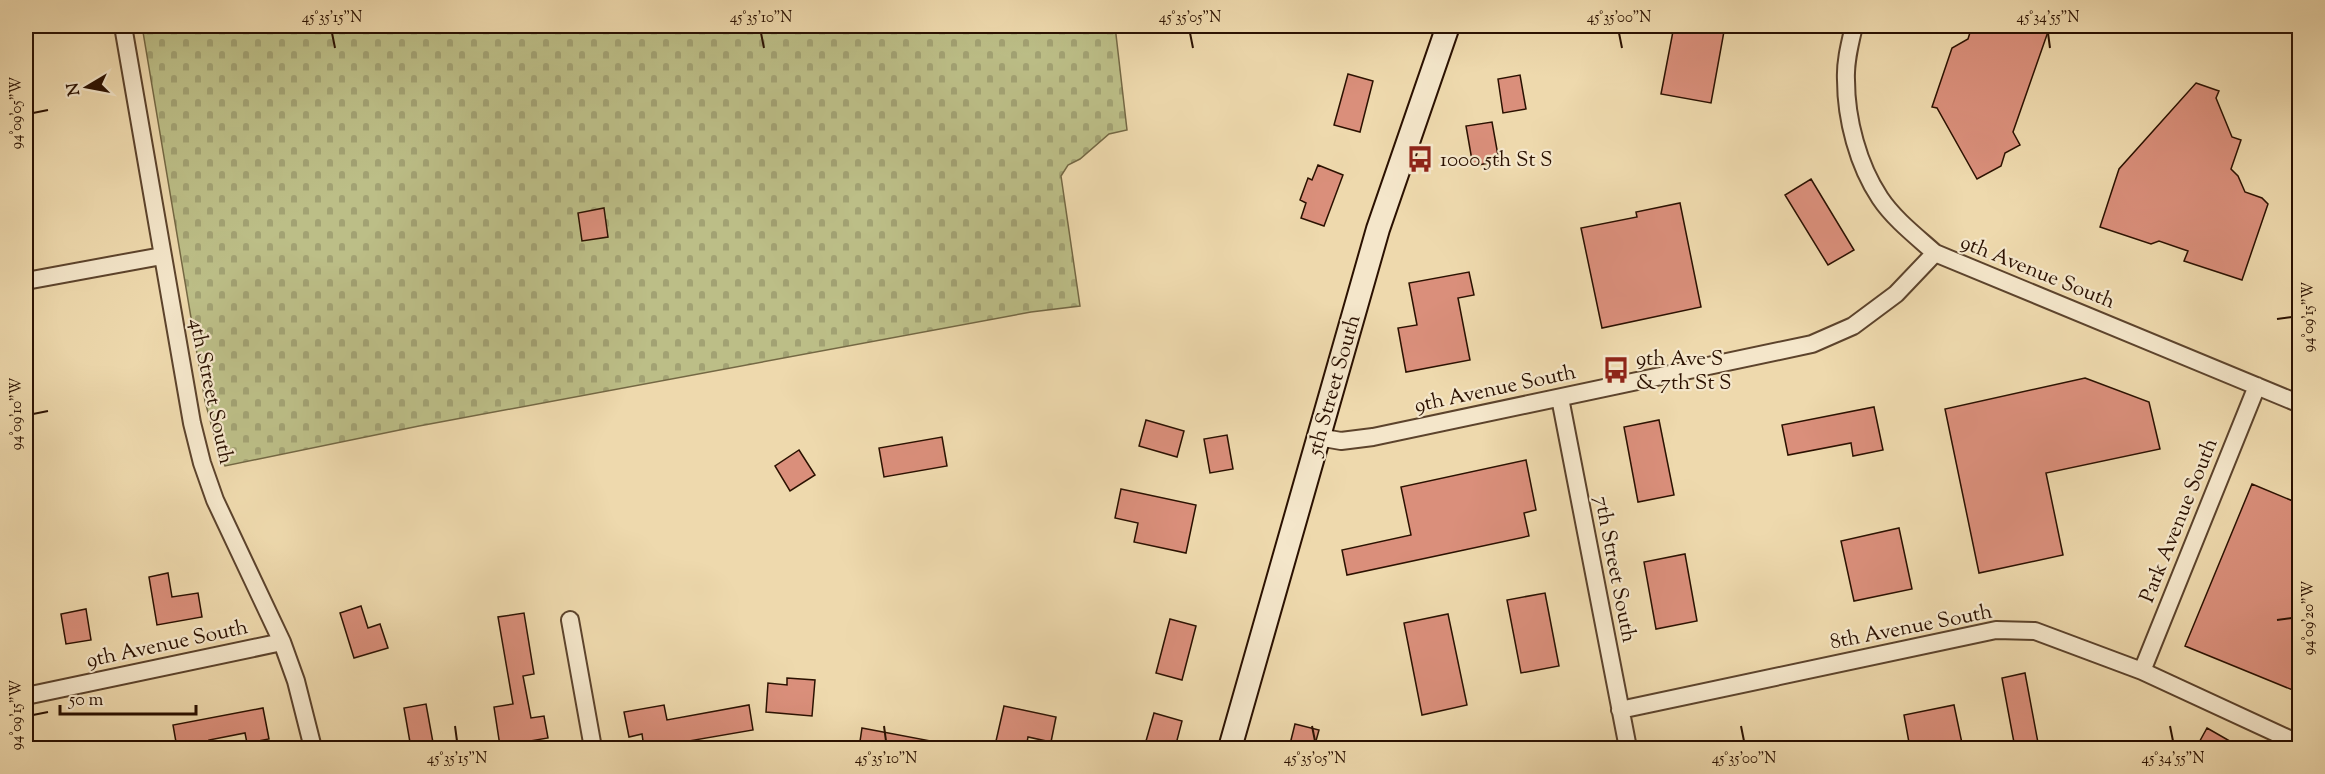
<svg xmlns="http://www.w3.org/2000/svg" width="2325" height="774" font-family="'Sorts Mill Goudy',serif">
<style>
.cemetery{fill:url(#cemetery-stones);stroke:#746844;stroke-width:1.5}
.building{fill:#da8f7b;stroke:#2b1101;stroke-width:1.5}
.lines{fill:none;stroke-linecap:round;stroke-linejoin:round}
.street-casing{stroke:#5c432c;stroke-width:20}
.secondary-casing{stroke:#2b1101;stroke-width:26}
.street{stroke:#f4e6ca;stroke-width:16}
.secondary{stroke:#f4e6ca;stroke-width:22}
.ticks{fill:none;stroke:#2b1101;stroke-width:2}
.labels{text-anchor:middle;stroke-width:4.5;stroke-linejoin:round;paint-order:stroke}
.poi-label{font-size:21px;fill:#2b1101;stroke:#f4e6ca;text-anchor:start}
.street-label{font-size:21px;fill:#2b1101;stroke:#f4e6ca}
.neatline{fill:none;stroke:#2b1101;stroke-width:2}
.ticks-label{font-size:15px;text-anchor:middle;fill:#2b1101}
</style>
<defs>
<pattern id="cemetery-stones" width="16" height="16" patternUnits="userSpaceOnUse" patternTransform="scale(1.5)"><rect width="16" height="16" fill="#bcbe87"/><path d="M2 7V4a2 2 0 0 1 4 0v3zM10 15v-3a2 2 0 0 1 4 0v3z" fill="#a2a273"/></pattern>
</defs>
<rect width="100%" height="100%" fill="#eed9ad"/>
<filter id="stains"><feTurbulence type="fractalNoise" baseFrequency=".00333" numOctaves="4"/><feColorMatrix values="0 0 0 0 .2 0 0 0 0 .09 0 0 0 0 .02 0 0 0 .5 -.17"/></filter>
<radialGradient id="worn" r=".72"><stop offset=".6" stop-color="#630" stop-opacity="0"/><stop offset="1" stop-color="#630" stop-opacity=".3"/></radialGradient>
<path class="cemetery" d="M142 26H1115L1127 130 1109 134 1080 159 1068 165 1061 176 1080 306 1031 312 419 426 225 466 216 442 205 401Z"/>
<path class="building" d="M1674 26H1725L1711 103 1661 94Z
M1972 26H2050L2013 132 2020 145 2005 153 2001 166 1977 179 1937 108 1932 107 1952 48 1968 39Z
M1348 74 1373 81 1360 132 1334 125Z
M1520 75 1526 109 1503 113 1498 79Z
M2196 83 2219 91 2216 98 2232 137 2241 140 2231 169 2238 176 2245 192 2262 198 2268 204 2242 280 2184 261 2188 251 2159 241 2151 244 2100 227 2119 169Z
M1492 122 1499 161 1473 166 1466 126Z
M1318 165 1343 175 1324 226 1301 218 1306 203 1300 200 1308 178 1312 180Z
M1811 179 1854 250 1828 265 1785 195Z
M1680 203 1701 307 1602 328 1581 228 1637 217 1636 212Z
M604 208 608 237 582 241 578 213Z
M1469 272 1474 295 1458 298 1470 360 1406 372 1398 328 1417 325 1409 283Z
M2085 378 2149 402 2160 449 2046 473 2063 555 1979 573 1945 409Z
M1874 407 1883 450 1853 456 1851 443 1788 455 1782 425Z
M1146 420 1184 431 1177 457 1139 446Z
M1659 420 1674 495 1638 502 1624 427Z
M1227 435 1233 469 1210 473 1204 439Z
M942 437 947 466 884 477 879 448Z
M799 450 815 475 790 491 775 466Z
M1526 460 1536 510 1524 513 1529 536 1347 575 1342 550 1411 535 1401 487Z
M2252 484 2300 504V693L2185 646Z
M1121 489 1196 505 1186 553 1134 542 1138 523 1115 518Z
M1899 528 1912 589 1854 601 1841 541Z
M1685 554 1697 621 1656 629 1644 562Z
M168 573 172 597 198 593 202 617 157 625 149 577Z
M1545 593 1559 666 1521 673 1507 600Z
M361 606 368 628 380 624 388 648 354 658 340 613Z
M86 609 91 640 66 644 61 614Z
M524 613 534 674 523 676 531 718 544 716 548 738 500 746 494 707 513 704 498 617Z
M1448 614 1467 705 1422 715 1404 623Z
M1170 619 1196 626 1182 680 1156 673Z
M2025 673 2039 748H2015L2002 678Z
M787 678 815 680 812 716 766 712 768 683 787 685Z
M426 704 434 748H411L404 708Z
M664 705 667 720 749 705 753 730 671 744 672 748H644L642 734 629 737 624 712Z
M1954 705 1963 748H1910L1904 715Z
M1004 706 1056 717 1051 742 1028 737 1026 748 996 741Z
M263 708 269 739 247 743 245 733 209 740 210 744 177 748 173 725Z
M1154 713 1182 721 1175 748H1144Z
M1295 724 1319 730 1314 748H1289Z
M862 728 931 741V748H859Z
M2207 728 2242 748H2196Z"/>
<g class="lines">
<defs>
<path id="street" d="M123 26 192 423 202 463 215 500 282 642 296 681 313 748
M1854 26C1850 43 1845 62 1846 80 1846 119 1858 165 1880 198 1894 219 1916 236 1935 253L2300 404
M26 281 162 256
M1560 398 1628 748
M1318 437 1341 441 1373 437 1812 344 1853 326 1896 294 1935 253
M570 620 593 748
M2142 671 2257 386
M26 696 282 642
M1620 710 1996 630 2035 631 2142 671 2300 744"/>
<path id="secondary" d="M1230 748 1378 229 1448 26"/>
</defs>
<use href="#street" class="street-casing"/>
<use href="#secondary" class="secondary-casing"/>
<use href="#street" class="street"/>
<use href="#secondary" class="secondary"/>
</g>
<path class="ticks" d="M332 33 335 48M761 33 764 48M1190 33 1193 48M1619 33 1622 48M2048 33 2050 48M33 113 48 110M2277 319 2292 317M33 414 48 411M2277 620 2292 618M33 715 48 712M455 726 457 741M884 726 886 741M1312 726 1315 741M1741 726 1744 741M2170 726 2173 741"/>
<defs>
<symbol id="bus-bare" viewBox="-9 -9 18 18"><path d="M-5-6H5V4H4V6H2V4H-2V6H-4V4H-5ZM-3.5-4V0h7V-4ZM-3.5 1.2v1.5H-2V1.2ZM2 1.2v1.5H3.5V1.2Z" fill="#8f2418" stroke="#f4e6ca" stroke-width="2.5" paint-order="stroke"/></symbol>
</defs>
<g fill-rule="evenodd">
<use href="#bus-bare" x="1401" y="140" width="38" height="38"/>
<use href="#bus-bare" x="1597" y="351" width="38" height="38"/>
</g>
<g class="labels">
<g class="poi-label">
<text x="1440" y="166">1000 5th St S</text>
<text x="1636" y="365">9th Ave S<tspan x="1636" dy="24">&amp; 7th St S</tspan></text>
</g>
<g class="street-label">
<text transform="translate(2038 271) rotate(22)" y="7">9th Avenue South</text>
<text transform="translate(1333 385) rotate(-74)" y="7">5th Street South</text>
<text transform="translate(1495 388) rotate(-12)" y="7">9th Avenue South</text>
<text transform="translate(212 391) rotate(78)" y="7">4th Street South</text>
<text transform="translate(2178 520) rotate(-68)" y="7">Park Avenue South</text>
<text transform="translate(1616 569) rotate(79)" y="7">7th Street South</text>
<text transform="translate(1911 626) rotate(-11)" y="7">8th Avenue South</text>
<text transform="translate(167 643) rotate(-12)" y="7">9th Avenue South</text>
</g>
</g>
<rect width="2325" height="774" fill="none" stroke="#eed9ad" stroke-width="66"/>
<g transform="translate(87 87) rotate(260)" stroke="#f4e6ca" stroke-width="4.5" paint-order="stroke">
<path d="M0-4.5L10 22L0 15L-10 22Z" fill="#2b1101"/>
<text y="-9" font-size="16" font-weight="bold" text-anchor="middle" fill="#2b1101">N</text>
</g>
<path d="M60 705v9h136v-9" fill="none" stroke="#2b1101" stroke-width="3"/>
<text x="69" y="705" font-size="18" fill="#2b1101" stroke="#f4e6ca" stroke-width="4.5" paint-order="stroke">50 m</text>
<rect x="33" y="33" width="2259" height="708" class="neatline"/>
<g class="ticks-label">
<text x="332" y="22">45°35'15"N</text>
<text x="761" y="22">45°35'10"N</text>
<text x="1190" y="22">45°35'05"N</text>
<text x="1619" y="22">45°35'00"N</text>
<text x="2048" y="22">45°34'55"N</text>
<text transform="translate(16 113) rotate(-90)" y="5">94°09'05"W</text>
<text transform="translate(2308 317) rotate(-90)" y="5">94°09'15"W</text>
<text transform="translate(16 414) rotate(-90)" y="5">94°09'10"W</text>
<text transform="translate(2308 618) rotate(-90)" y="5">94°09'20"W</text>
<text transform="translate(16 715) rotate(-90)" y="5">94°09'15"W</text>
<text x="457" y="763">45°35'15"N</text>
<text x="886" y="763">45°35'10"N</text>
<text x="1315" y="763">45°35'05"N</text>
<text x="1744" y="763">45°35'00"N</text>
<text x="2173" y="763">45°34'55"N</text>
</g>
<rect width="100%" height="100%" filter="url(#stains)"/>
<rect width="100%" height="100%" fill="url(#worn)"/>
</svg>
